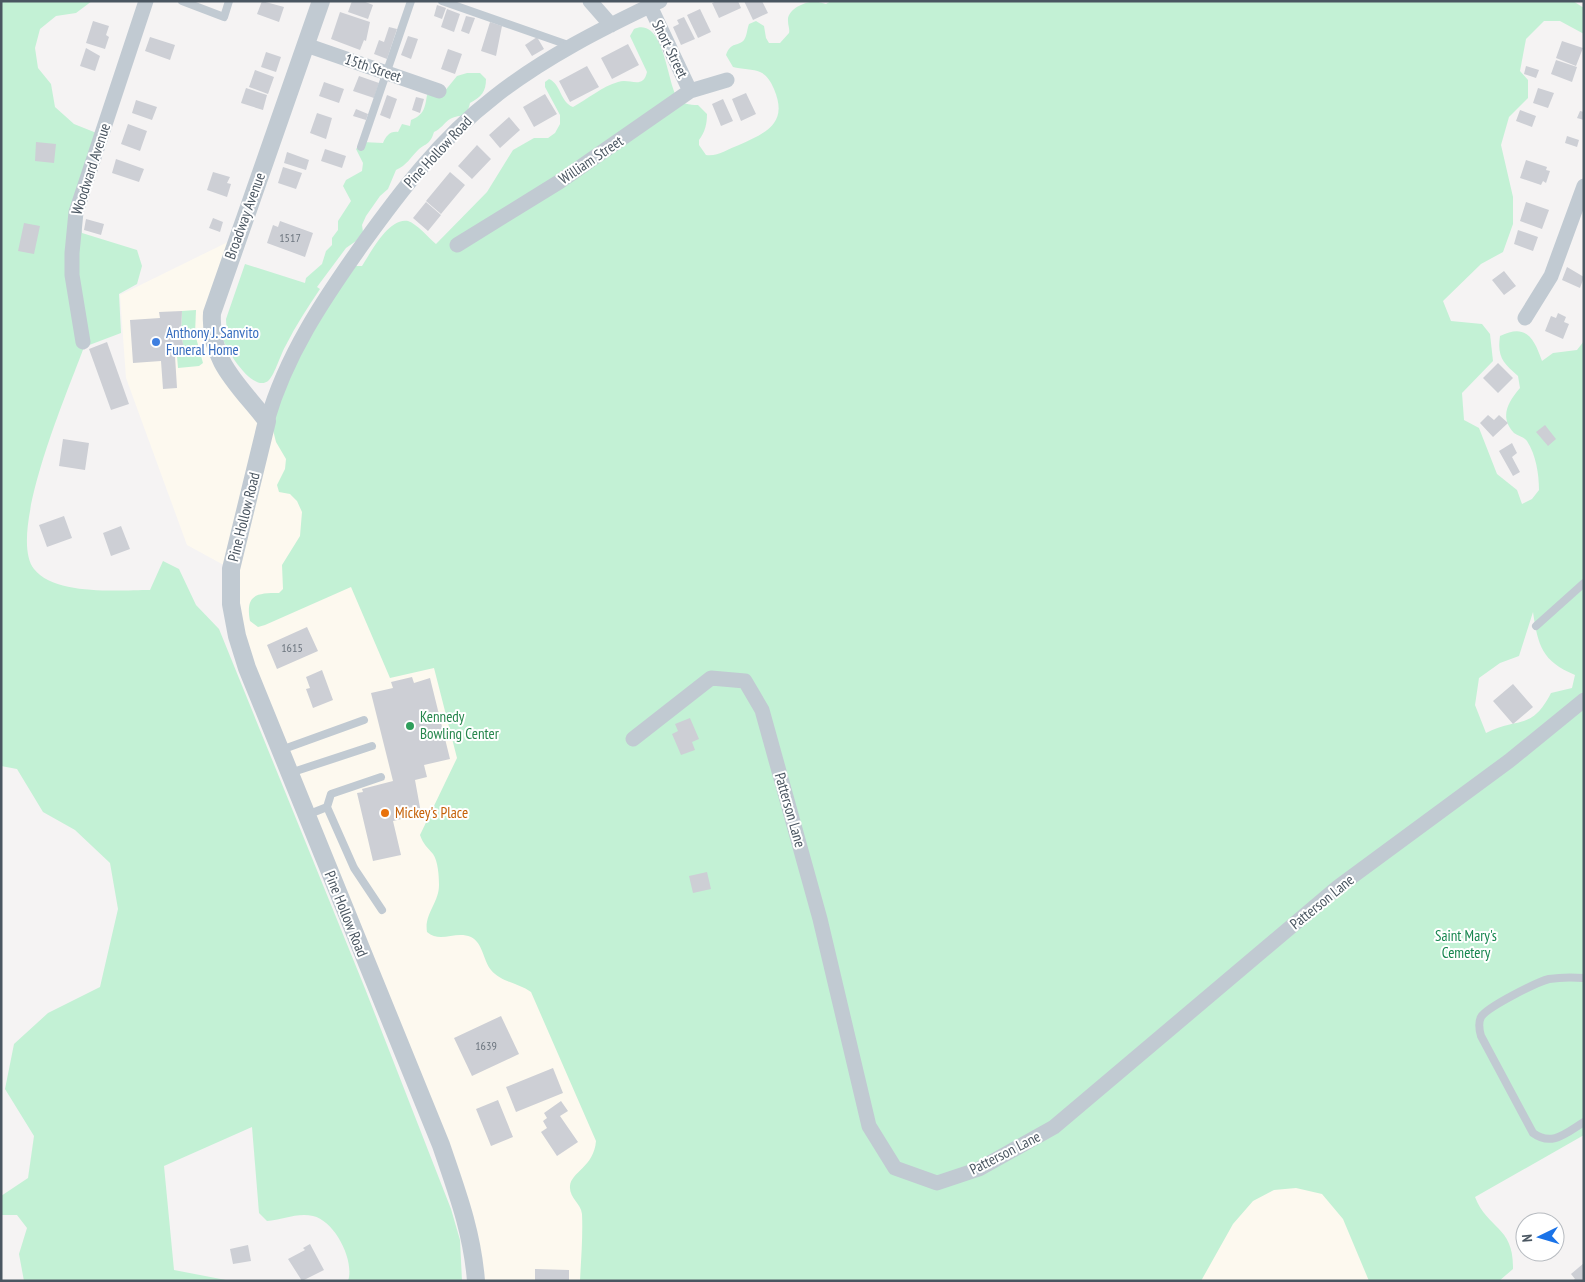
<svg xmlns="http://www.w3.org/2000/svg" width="1585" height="1282" font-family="'PT Sans Narrow',sans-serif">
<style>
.commercial{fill:#fdf9ef}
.green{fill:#c3f1d5;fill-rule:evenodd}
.building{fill:#cdcfd5}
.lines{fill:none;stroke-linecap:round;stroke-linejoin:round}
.service{stroke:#c1cad2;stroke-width:8}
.minor{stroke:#c1cad2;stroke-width:15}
.tertiary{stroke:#c1cad2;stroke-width:18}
.shop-dot{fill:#3f7fe0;stroke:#fff;stroke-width:2}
.leisure-dot{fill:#2e9e5b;stroke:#fff;stroke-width:2}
.food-dot{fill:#e8710a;stroke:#fff;stroke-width:2}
.labels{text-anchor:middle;stroke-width:4;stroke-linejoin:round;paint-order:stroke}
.number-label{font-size:12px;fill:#6b747e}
.street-label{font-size:15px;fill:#4a5661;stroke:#fff}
.shop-label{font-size:15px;fill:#366cbe;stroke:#fff;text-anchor:start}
.leisure-label{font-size:15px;fill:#27864d;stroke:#fff;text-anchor:start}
.food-label{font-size:15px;fill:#c56008;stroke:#fff;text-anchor:start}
.park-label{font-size:15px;fill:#17864f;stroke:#fff}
</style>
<rect width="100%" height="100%" fill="#f5f3f3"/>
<path class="commercial" d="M238 237 211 328 268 420 350 450 636 1116 638 1281H476L473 1248 247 668 231 569 187 545 126 378 120 295Z
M1249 962 1381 1281H1054Z"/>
<path class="green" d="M1 1H92L76 13 56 16 40 29 35 48 38 68 51 84 55 107 74 124 99 134 77 200 82 233 137 250 142 266 137 284 119 294 121 333 84 347C69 389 6 533 34 569 55 596 119 590 150 590L163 561 179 569 196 605 219 629 364 986 451 1209 460 1240 462 1281H348C355 1261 335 1221 313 1216 298 1212 282 1220 267 1221L259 1213 252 1127 164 1166 174 1270 231 1281H24L19 1254 27 1228 17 1215H1V1196L28 1178 34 1136 5 1089 14 1044 48 1013 100 987 118 909 110 863 75 830 43 812 17 769 1 766Z
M815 1 826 4 831 1H1573L1584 8V34L1560 21H1544L1526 39 1520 71 1528 80V98L1509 117 1501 145 1513 197V224L1503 252 1481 264 1443 301 1451 321 1482 324 1490 334 1493 361 1462 393 1464 420 1479 428 1497 474 1517 490 1522 504 1532 499 1539 490C1539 474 1536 455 1527 441 1524 437 1518 436 1514 433 1499 417 1508 402 1520 388L1518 376C1503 363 1497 357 1500 336 1526 323 1534 338 1542 361L1553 353 1577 350 1584 341V1135L1475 1197C1488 1230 1514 1226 1513 1269L1499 1281H1369L1343 1219 1322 1194 1296 1188 1274 1190 1253 1201 1233 1224 1201 1281H580C581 1259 583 1236 582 1214 581 1203 569 1198 570 1186 571 1172 594 1167 596 1141L531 992C518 983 501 982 491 970 483 960 483 943 471 937 455 930 441 944 427 932 424 914 439 903 439 885 439 876 438 861 433 854 427 847 423 844 420 835L457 758 434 668 390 678 351 587 265 625 258 627 250 621C245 594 257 593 279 593L283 589 282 565 300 536 302 512 297 501 290 494 279 492 277 485 285 469 286 459 276 442 270 418 297 348 356 266H362C371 252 389 217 408 221 417 224 428 237 436 244L487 192 513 150 534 138H548L555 133 560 124V115L545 87V82L549 79C561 84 560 102 573 107 586 100 603 86 618 82 630 78 643 90 647 72L630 36 634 29C664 16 667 82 677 97 682 104 689 105 698 105L707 114C707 124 705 132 699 140V145L706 155C717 157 728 149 739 145 765 133 789 124 774 89 771 82 767 75 760 72 754 69 741 69 733 67L726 55C731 41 738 47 744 40 747 36 747 29 749 24L756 21 764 26 766 38 769 43H780L789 33C790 29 788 26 788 21 787 9 805 2 815 1ZM1533 612C1538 646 1542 661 1575 675L1572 688 1551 693C1531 732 1518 716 1486 733L1475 705 1479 678 1500 663 1519 656Z
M467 73H480L486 79C486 92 481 97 470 103 466 120 462 113 450 119 444 123 441 129 434 132 430 145 426 143 418 150 410 158 407 165 396 170L388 189 380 196 366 216 362 225 363 232 356 241 346 248 317 287 320 289C308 307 296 325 286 345 281 353 275 374 269 380 254 395 227 351 223 339L227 338 226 319 245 264 305 283 306 278 322 264 326 251 332 245V238L338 230V221L351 201 343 186 346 180 362 171 363 163 356 149 362 142 383 143C386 136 390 131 398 132L402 124 410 126 411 120C424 115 425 108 427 95L444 92 457 76Z
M196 310 195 334 203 363 199 366 178 368 177 356 185 355 181 333 182 311Z"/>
<path class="building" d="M262 1 284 7 279 22 257 14Z
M352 1H363L373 5 368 19 348 12Z
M717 1H738L741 8 719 18 712 3Z
M744 1H762L768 13 753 20Z
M437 5 446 8 442 19 434 16Z
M447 9 460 14 454 32 441 27Z
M700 9 711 32 698 38 687 15Z
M340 12 370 22 366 41 364 40 360 50 331 39Z
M466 16 475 18 469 34 461 31Z
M684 17 695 39 681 45 673 27 679 24 677 20Z
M93 21 109 26 106 35 109 37 105 49 86 43Z
M490 22 502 26 496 56 481 51Z
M389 27 397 29 387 59 374 54 379 40 384 42Z
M408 36 418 39 411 59 401 55Z
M150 37 175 45 170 60 145 51Z
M537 37 544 49 532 56 525 45Z
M1562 41 1583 48 1576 66 1556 58Z
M628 44 639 65 612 79 601 58Z
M86 48 100 56 95 71 80 66Z
M448 49 462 54 455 74 441 69Z
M266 52 281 57 276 72 261 67Z
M1556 60 1577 67 1572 82 1551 74Z
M587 66 599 87 570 102 559 81Z
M1526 66 1539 70 1536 78 1524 74Z
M255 70 274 77 268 94 249 87Z
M359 76 379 83 374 98 353 91Z
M324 82 344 89 339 103 319 96Z
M246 88 267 95 263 110 241 103Z
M1538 88 1554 93 1548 108 1533 103Z
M746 93 756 114 741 121 732 99Z
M545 94 557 114 534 127 523 107Z
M387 95 397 99 390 119 380 115Z
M416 97 424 99 420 113 412 110Z
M723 99 733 121 721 126 712 104Z
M136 100 157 107 152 120 132 113Z
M356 109 368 114 366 120 353 116Z
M1520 110 1536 116 1532 127 1516 121Z
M1580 111 1584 112V120L1577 118Z
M317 113 332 118 326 139 310 133Z
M509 117 520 130 500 148 489 135Z
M128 124 147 131 140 151 121 144Z
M1567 136 1579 140 1577 147 1565 143Z
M36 142 56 144 54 163 35 161Z
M477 145 491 159 472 179 458 166Z
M325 149 346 156 342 168 321 161Z
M287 152 309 160 306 170 284 163Z
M116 159 144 169 139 182 112 173Z
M1526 160 1547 167 1546 170 1550 171 1546 183 1543 181 1541 185 1520 178Z
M283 167 302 173 296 189 278 183Z
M213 172 230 177 227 183 231 184 227 197 207 190Z
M450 172 465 185 441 214 426 201Z
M426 202 441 215 428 231 413 218Z
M1526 202 1549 210 1542 229 1520 221Z
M213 218 223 222 220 232 209 228Z
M86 219 104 224 101 235 84 230Z
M280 221 313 233 305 257 267 243 273 225 278 227Z
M24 223 40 226 34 254 18 251Z
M1518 230 1538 237 1533 251 1514 244Z
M1567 267 1584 277 1580 288 1562 280Z
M1504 271 1516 286 1504 295 1492 280Z
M182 311 181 333 185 355 175 356 177 388 163 389 161 361 133 363 130 320 160 318 159 312Z
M1558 313 1566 317 1564 322 1569 324 1563 339 1545 331 1551 316 1556 318Z
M107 342 129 404 111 410 89 349Z
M1498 363 1513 378 1498 393 1483 378Z
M1488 415 1494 420 1499 415 1508 423 1493 437 1480 423Z
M1545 425 1556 439 1548 446 1536 432Z
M63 439 89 443 85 470 59 466Z
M1512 443 1517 453 1512 457 1520 472 1513 476 1499 451Z
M64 516 72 538 47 547 39 525Z
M121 526 130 549 111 556 103 533Z
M307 627 318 651 277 669 267 645Z
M322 670 333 700 313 708 306 689 310 688 306 677Z
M412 677 414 683 430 678 450 759 424 765 427 777 415 780 421 813 415 814 413 807 407 808 410 817 393 821 401 855 373 861 357 793 363 792 362 789 393 781 371 693 393 688 391 682Z
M1513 684 1533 707 1513 724 1493 701Z
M690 718 699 739 692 742 695 750 681 755 672 734 678 731 675 724Z
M707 872 711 889 693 893 689 876Z
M501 1016 519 1054 472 1076 454 1038Z
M553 1068 563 1093 516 1112 506 1087Z
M498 1100 513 1137 491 1146 476 1109Z
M561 1101 568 1111 560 1116 578 1142 557 1156 541 1132 547 1128 543 1121 547 1118 544 1113Z
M310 1244 324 1270 302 1281 288 1259 305 1250 303 1248Z
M248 1245 251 1261 233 1264 230 1249Z
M1584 1263V1281H1572L1575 1279 1571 1274Z
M535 1269 569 1270V1281H535Z"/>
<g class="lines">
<path class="service" d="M182 1 224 17 229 1
M442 1 571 46
M361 147 411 1
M1536 626 1584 583
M281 750 364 720
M290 773 372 746
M327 807 331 794 381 777
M307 815 327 807 354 868 382 910
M1584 978C1572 977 1561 977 1549 979 1537 982 1487 1007 1481 1017 1478 1023 1479 1029 1481 1036L1533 1133C1552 1147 1566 1133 1584 1122"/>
<path class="minor" d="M590 1 611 25
M650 6 690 91
M306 45 439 91
M457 245 559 182 690 91 727 80
M1525 318 1551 276 1584 186
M83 342 72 275V253L76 212 146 1
M267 421C286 355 323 300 362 245 400 192 441 138 493 98 543 58 603 28 660 1
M633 739 711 678 745 681 762 710 820 919 869 1126 895 1168 937 1183 979 1169 1054 1127 1338 887 1509 761 1584 700"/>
<path class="tertiary" d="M321 1 212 313C209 362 239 385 267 421L231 569V604L237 636 247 668 441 1145C457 1192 472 1231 476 1281"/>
</g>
<circle class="shop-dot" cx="156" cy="342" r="5"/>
<circle class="leisure-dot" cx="410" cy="726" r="5"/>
<circle class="food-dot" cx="385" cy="813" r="5"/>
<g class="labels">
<g class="number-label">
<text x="290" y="242">1517</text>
<text x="292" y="652">1615</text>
<text x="486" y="1050">1639</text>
</g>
<g class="street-label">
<text transform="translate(670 49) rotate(64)" y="5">Short Street</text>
<text transform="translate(373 68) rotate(19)" y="5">15th Street</text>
<text transform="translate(438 152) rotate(-47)" y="5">Pine Hollow Road</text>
<text transform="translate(591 160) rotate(-34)" y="5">William Street</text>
<text transform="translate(91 169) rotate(-72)" y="5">Woodward Avenue</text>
<text transform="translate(245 216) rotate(-70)" y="5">Broadway Avenue</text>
<text transform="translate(244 517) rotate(-76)" y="5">Pine Hollow Road</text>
<text transform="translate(790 810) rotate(74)" y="5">Patterson Lane</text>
<text transform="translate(1322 902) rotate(-39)" y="5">Patterson Lane</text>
<text transform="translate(346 914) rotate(68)" y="5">Pine Hollow Road</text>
<text transform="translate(1005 1153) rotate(-27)" y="5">Patterson Lane</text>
</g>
<g class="shop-label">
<text x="166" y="338">Anthony J. Sanvito<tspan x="166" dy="17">Funeral Home</tspan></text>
</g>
<g class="leisure-label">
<text x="420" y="722">Kennedy<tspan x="420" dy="17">Bowling Center</tspan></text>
</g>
<g class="food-label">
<text x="395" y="818">Mickey's Place</text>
</g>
<g class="park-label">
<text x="1466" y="941">Saint Mary's<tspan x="1466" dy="17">Cemetery</tspan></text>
</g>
</g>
<rect width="1585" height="1282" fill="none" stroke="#4a5661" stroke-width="5"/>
<g transform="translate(1540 1237) rotate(265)"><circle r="24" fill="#ffffff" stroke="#b7bbc0"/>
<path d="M0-4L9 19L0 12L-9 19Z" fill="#1a73e8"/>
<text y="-8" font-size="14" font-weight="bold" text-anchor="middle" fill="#4a5661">N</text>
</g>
</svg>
